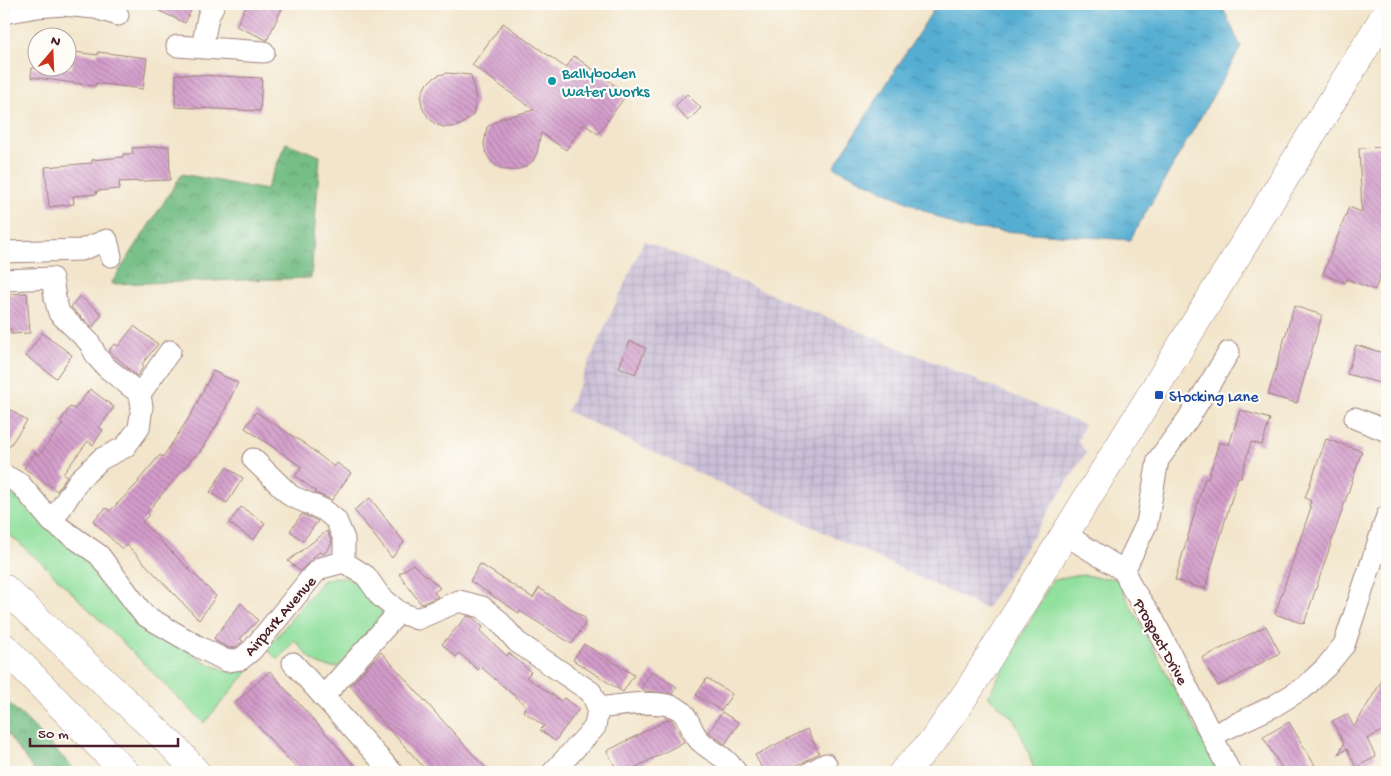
<svg xmlns="http://www.w3.org/2000/svg" width="1391" height="776" font-family="'Gochi Hand',sans-serif">
<style>
.industrial{fill:url(#industrial-grid)}
.grass{fill:#92e09e;stroke:#6e8064}
.forest{fill:url(#forest-crowns);stroke:#606e58}
.water{fill:url(#water-ripples);stroke:#4f667e}
.building{fill:url(#building-back-hatch)}
.lines{fill:none;stroke-linecap:round;stroke-linejoin:round}
.street-casing{stroke:#9e827b;stroke-width:23}
.secondary-casing{stroke:#9e827b;stroke-width:29}
.highway-casing{stroke:#9e827b;stroke-width:29}
.street{stroke:#fff;stroke-width:21}
.secondary{stroke:#fff;stroke-width:28}
.highway{stroke:#fff;stroke-width:28}
.culture-dot{fill:#0f9aa8;stroke:#fdfcf7;stroke-width:2}
.transit-dot{fill:#1a4fb4;stroke:#fdfcf7;stroke-width:2}
.labels{text-anchor:middle;stroke-width:4.5;stroke-linejoin:round;paint-order:stroke}
.culture-label{font-size:16px;fill:#0d838f;stroke:#fdfcf7;text-anchor:start}
.transit-label{font-size:16px;fill:#164399;stroke:#fdfcf7;text-anchor:start}
.street-label{font-size:16px;fill:#4a1f2b;stroke:#fdfcf7}
</style>
<defs>
<pattern id="industrial-grid" width="8" height="8" patternUnits="userSpaceOnUse" patternTransform="scale(1.25)"><rect width="8" height="8" fill="#cabfd7"/><path d="M0 4h8M4 0v8" fill="none" stroke="#afa4b9"/></pattern>
<pattern id="forest-crowns" width="20" height="18" patternUnits="userSpaceOnUse" patternTransform="scale(1.25)"><rect width="20" height="18" fill="#75be85"/><path d="M2 6a3 3 0 1 1 6 0M12 15a3 3 0 1 1 6 0" fill="none" stroke="#629a6d"/></pattern>
<pattern id="water-ripples" width="26" height="14" patternUnits="userSpaceOnUse" patternTransform="scale(1.25)"><rect width="26" height="14" fill="#54aed2"/><path d="M2 4q2-2 4 0t4 0M15 11q2-2 4 0t4 0" fill="none" stroke="#488dab"/></pattern>
<pattern id="building-back-hatch" width="6" height="6" patternUnits="userSpaceOnUse" patternTransform="scale(1.25)"><rect width="6" height="6" fill="#d39ccb"/><path d="M-1 5l2 2M0 0l6 6M5-1l2 2" fill="none" stroke="#ad7fa5"/></pattern>
</defs>
<rect width="100%" height="100%" fill="#fdfcf7"/>
<filter id="ink" filterUnits="userSpaceOnUse"><feTurbulence type="fractalNoise" baseFrequency=".02" numOctaves="2"/><feDisplacementMap in="SourceGraphic" scale="10" xChannelSelector="R" yChannelSelector="G"/><feConvolveMatrix kernelMatrix="1 2 1 2 8 2 1 2 1" color-interpolation-filters="sRGB"/></filter>
<filter id="wash" filterUnits="userSpaceOnUse"><feTurbulence type="fractalNoise" baseFrequency=".0096" numOctaves="4" result="noise"/><feDisplacementMap in="SourceGraphic" scale="20" xChannelSelector="R" yChannelSelector="G"/><feGaussianBlur stdDeviation="1.12" result="paint"/><feColorMatrix in="noise" values="0 0 0 0 0 0 0 0 0 0 0 0 0 0 0 0 0 1.4 0 .05"/><feComposite in="paint" operator="in"/></filter>
<g filter="url(#wash)">
<rect width="100%" height="100%" fill="#f2e5cb"/>
<path class="industrial" d="M644 241 1084 425 1078 441 1086 453 986 609 567 411Z"/>
<path class="grass" d="M4 486 17 499 22 496 74 539 134 616 209 664 230 672 249 670 204 723 43 564 4 530Z
M1086 575 1099 578H1116L1219 772H1035L1027 748 1014 719 988 696 1052 581 1070 576Z
M334 577 352 579 384 614 338 667C314 668 310 658 295 640L278 660 267 649 322 581Z"/>
<path class="forest" d="M286 143 320 156 311 278 111 284 182 174 266 190Z
M4 699 31 724 77 772H35L4 729Z"/>
<path class="water" d="M937 4H1221L1241 47 1130 240 961 228 834 167Z"/>
<g id="blocks">
<path class="building" d="M145 4H194L185 23Z
M247 4H284L267 40 236 26Z
M503 23 566 68 574 56 627 94 598 134 584 124 566 150 541 133 537 153 533 161 525 167 516 170H507L498 167 491 161 486 153 484 145 487 127 502 118 534 110 472 65Z
M74 52 98 55V52L147 58 143 89 96 83 95 86 31 77 32 68H72Z
M447 73 471 75 476 100 473 115 462 124 453 127H444L435 124 428 117 423 109 421 101 422 93 426 85 432 79 439 75Z
M176 74 262 78 260 111 175 107Z
M687 94 701 108 688 121 675 106Z
M169 146 170 180 119 182 120 189 96 191 97 194 73 196 74 204 49 207 45 167 92 163V160L123 157V154H133L132 148Z
M1384 147 1387 216V258L1375 290 1347 279 1345 283 1323 274 1349 207 1362 212 1359 148Z
M27 293 30 333 11 334V329H4V299H10L9 294Z
M79 296 102 314 92 328 71 307Z
M1294 306 1322 315 1297 403 1268 395Z
M134 326 158 344 142 364 144 366 137 376 109 351 114 344 118 346Z
M42 333 72 355 56 378 26 356Z
M630 341 646 348 635 374 619 367Z
M1356 345 1387 354V385L1347 374Z
M213 371 238 383 217 425 197 456 195 455 147 512 149 515 142 522 216 596 199 620 127 545 122 549 93 521 106 508 110 511 139 482 138 481 160 455 163 457 192 413Z
M90 389 114 407 99 428 103 430 93 445 88 441 63 474 67 476 57 491 24 468 35 453 39 455 63 424 60 422 70 407 75 409Z
M4 405 27 421 4 454Z
M1240 410 1270 419 1262 445 1251 442 1241 477H1238L1205 589 1175 580 1205 478 1208 479 1219 442 1229 445Z
M256 412 305 444 334 467 337 463 351 473 332 500 315 493 316 491 295 476 302 467 245 428Z
M1326 439 1362 451 1304 624 1275 614 1311 507H1309L1311 501 1305 498Z
M226 467 243 478 227 503 210 492Z
M370 498 404 542 392 558 354 510Z
M241 507 265 523 254 540 229 523Z
M302 514 318 521 303 541 290 531Z
M327 531 332 543 324 554 319 552 300 571 288 561Z
M413 564 440 588 434 592 438 597 421 604 399 574Z
M480 564 533 598 539 588 585 618V624L572 644 520 611 519 613 470 581Z
M241 603 258 620 240 639 243 641 236 647 229 648 219 643 214 638Z
M467 616 472 617 483 627 480 631 507 656 509 653 531 672 526 677 561 701 564 698 579 709 555 741 540 730 544 726 523 711 526 706 481 667 478 670 459 653 456 657 442 644Z
M1266 626 1280 653 1218 686 1202 658Z
M584 644 634 675 623 692 573 660Z
M381 652 443 721 489 772H428L358 695 350 686Z
M270 671 281 684 361 772H300L247 714 236 702Z
M652 671 677 687 672 694 646 691 641 688Z
M1387 672V728L1367 739 1376 757 1356 767 1347 749 1338 754 1344 744 1332 721 1347 714 1354 727Z
M707 678 732 694 721 711 696 695Z
M722 712 739 723 725 744 709 732Z
M669 719 672 720 684 742 627 772H618L607 751Z
M1289 722 1302 744 1319 772H1284L1263 737Z
M807 729 819 753 786 772H764L755 755Z"/>
</g>
</g>
<g filter="url(#ink)">
<use href="#blocks" fill-opacity="0" stroke="#9e827b" stroke-width="1"/>
<g class="lines">
<defs>
<path id="street" d="M4 13 37 7 62 5 95 8 118 15
M177 46 264 52
M202 48 208 17 214 4
M4 252 81 250 107 240 111 256
M4 280 52 278 55 298 59 313 89 342 97 357 107 368 140 394
M1355 418 1387 431
M253 459 291 496 324 510 336 520 344 539V562
M4 475 20 484 52 522 99 555 144 615 199 647 227 661 241 659 252 650 314 574 321 568 344 562 366 576 380 596 399 612 417 619 459 601 482 607 498 620 517 642 591 692 598 708 595 727 553 772
M52 522 79 480 101 459 125 447 139 428 142 407 140 394 170 351
M1066 535 1124 571 1132 588 1153 619 1230 772
M1124 571 1147 523 1158 460 1188 419 1229 352
M293 663 392 772
M323 697 399 612
M598 708C618 706 668 696 683 713 690 721 692 732 699 740 712 753 724 754 736 772
M1213 735 1274 706 1305 687 1326 667 1344 645 1387 516
M811 772 826 764"/>
<path id="secondary" d="M903 772 933 741 970 688 1387 12"/>
<path id="highway" d="M4 588 176 749 196 772
M4 647 125 772"/>
</defs>
<use href="#street" class="street-casing"/>
<use href="#secondary" class="secondary-casing"/>
<use href="#highway" class="highway-casing"/>
<use href="#street" class="street"/>
<use href="#secondary" class="secondary"/>
<use href="#highway" class="highway"/>
</g>
</g>
<circle class="culture-dot" cx="552" cy="81" r="5"/>
<rect class="transit-dot" x="1154" y="390" width="10" height="10" rx="2.5"/>
<g class="labels">
<g class="culture-label">
<text x="562" y="78">Ballyboden<tspan x="562" dy="18">Water Works</tspan></text>
</g>
<g class="transit-label">
<text x="1169" y="401">Stocking Lane</text>
</g>
<g class="street-label">
<text transform="translate(279 615) rotate(-49)" y="6">Airpark Avenue</text>
<text transform="translate(1162 641) rotate(61)" y="6">Prospect Drive</text>
</g>
</g>
<rect width="1391" height="776" fill="none" stroke="#fdfcf7" stroke-width="20"/>
<g transform="translate(52 52) rotate(19)"><circle r="24" fill="#fdfcf7" stroke="#b5a4a5"/>
<path d="M0-4L9 19L0 12L-9 19Z" fill="#c8321e"/>
<text y="-8" font-size="14" font-weight="bold" text-anchor="middle" fill="#4a1f2b">N</text>
</g>
<path d="M30 738v8h148v-8" fill="none" stroke="#4a1f2b" stroke-width="2.5"/>
<text x="38" y="738" font-size="15" fill="#4a1f2b" stroke="#fdfcf7" stroke-width="4" paint-order="stroke">50 m</text>
</svg>
